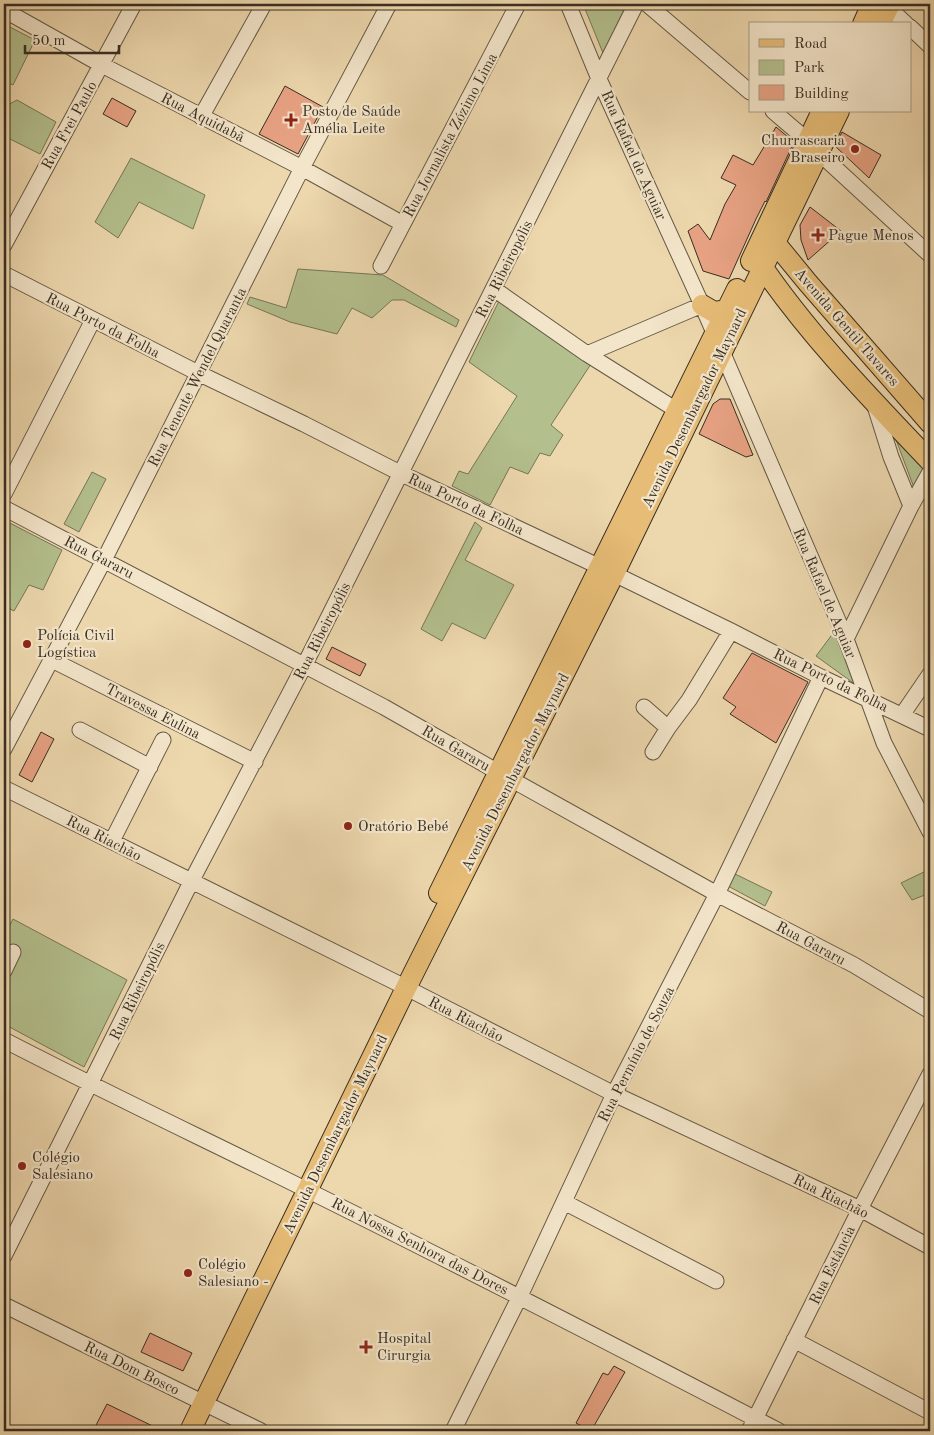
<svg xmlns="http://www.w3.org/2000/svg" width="934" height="1435" font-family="'Old Standard TT',serif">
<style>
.green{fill:#b3bf8d;stroke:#767658}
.building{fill:#e7a283;stroke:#382e22}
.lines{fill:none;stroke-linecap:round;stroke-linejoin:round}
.minor-casing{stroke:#655845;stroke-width:17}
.major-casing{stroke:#382e22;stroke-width:22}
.minor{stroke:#f3e5ca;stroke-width:15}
.major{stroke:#e6bc76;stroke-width:20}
.poi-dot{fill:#8f2418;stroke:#f3e5ca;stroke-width:2}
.labels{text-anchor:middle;stroke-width:4.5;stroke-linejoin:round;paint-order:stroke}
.poi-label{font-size:15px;fill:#382e22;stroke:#f3e5ca;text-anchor:start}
.street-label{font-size:15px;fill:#382e22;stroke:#f3e5ca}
</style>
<rect width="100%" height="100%" fill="#edd7ad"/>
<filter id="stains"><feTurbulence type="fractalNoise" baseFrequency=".004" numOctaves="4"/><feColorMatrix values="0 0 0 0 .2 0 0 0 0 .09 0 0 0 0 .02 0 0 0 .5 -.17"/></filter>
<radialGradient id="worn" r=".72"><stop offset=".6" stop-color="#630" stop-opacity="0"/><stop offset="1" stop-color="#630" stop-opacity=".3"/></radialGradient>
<path class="green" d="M583 4H627L603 53Z
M4 24 35 40 13 85 4 81Z
M17 100 56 122 40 154 4 136V107Z
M131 158 205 195 193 229 139 202 118 238 95 222Z
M298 269 383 275 459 320 456 327 404 300H392L372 318 352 308 337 334 290 322 247 304 250 297 286 308Z
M499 301 591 364 551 425 563 435 550 456 540 453 528 474 510 467 490 505 452 486 459 471 468 474 517 396 469 362Z
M889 421 930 467 916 493Z
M92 472 106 479 79 532 64 524Z
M4 520 62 550 43 590 29 585 14 611 4 606Z
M475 522 482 528 465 560 514 585 485 639 452 623 442 641 421 629Z
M834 632 856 685 816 656Z
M930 869V893L912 900 901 883Z
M733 873 772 892 765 906 728 886Z
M13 919 127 980 84 1067 4 1024V936Z"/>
<path class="building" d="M285 86 323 107 298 154 259 134Z
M112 98 136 111 127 127 103 114Z
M776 127 794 142 766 202 765 201 756 219 729 279 703 271 688 231 698 224 710 240 725 204 736 185 721 178 733 155 753 165Z
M842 132 881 155 869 178 835 146Z
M810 207 841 231 808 260 801 240 800 225Z
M720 399H730L753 455 746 457 699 434 713 404Z
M332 647 366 664 360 676 326 659Z
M752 653 808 682 776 743 730 714 736 707 723 698Z
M41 732 54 739 32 782 19 775Z
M150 1333 192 1353 183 1371 141 1352Z
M614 1366 625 1372 591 1431 576 1423 603 1373 608 1375Z
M107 1404 163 1431H93Z"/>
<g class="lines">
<defs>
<path id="minor" d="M568 4 599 79 702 305 846 639 884 743 930 832
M647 4 750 92
M885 4 906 24
M4 10 102 65 302 168 403 224
M910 27 930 46
M773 111 808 141
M201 117 264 4
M819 153 930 255
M4 245 134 4
M381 266 518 4
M4 274 198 373 304 424 400 473 600 567 731 631 821 677 930 729
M494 289 587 354 678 411
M587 354 702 305
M874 403 891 457 911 506
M4 494 93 320
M4 508 384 707 498 772 717 894 854 965 930 1011
M846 639 911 506 930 472
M52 660 255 762
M644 707 668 728
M902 715 930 674
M80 730 150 767
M4 749 104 560 302 168 389 4
M653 752 668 728 689 700 731 631
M4 788 395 982 614 1094 860 1209 930 1247
M112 841 163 740
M4 971 13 952
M4 1040C108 1094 215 1144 321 1197 474 1273 627 1352 779 1431
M564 1202 716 1281
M4 1256 191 882 305 664 636 4
M4 1305 261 1431
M794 1340 930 1412
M453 1431 520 1296 614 1094 717 894 821 677
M749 1431 860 1209 930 1074"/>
<path id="major" d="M863 24 872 4
M880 24 890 4
M767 233 808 283 930 423
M757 259C806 332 869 397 930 461
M751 261 822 111
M702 305 714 312 726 310
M439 893 737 289
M190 1431 406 988 614 574 839 111"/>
</defs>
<use href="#minor" class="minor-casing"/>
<use href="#major" class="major-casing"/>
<use href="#minor" class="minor"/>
<use href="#major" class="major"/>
</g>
<g class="poi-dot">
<path d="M288.5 112.5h5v5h5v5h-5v5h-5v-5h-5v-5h5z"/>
<circle cx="855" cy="149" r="5"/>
<path d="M815.5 227.5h5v5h5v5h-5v5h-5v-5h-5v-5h5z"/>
<circle cx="27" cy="644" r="5"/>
<circle cx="348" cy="826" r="5"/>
<circle cx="22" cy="1166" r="5"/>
<circle cx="188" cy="1273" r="5"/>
<path d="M363.5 1339.5h5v5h5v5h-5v5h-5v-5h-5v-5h5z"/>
</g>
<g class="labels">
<g class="poi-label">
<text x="302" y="116">Posto de Saúde<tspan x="302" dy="17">Amélia Leite</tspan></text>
<text x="845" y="145" text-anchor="end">Churrascaria<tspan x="845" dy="17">Braseiro</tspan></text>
<text x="828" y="240">Pague Menos</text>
<text x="37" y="640">Polícia Civil<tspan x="37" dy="17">Logística</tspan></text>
<text x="358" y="831">Oratório Bebé</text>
<text x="32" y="1162">Colégio<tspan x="32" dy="17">Salesiano</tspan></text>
<text x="198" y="1269">Colégio<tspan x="198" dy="17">Salesiano -</tspan></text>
<text x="377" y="1343">Hospital<tspan x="377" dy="17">Cirurgia</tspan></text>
</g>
<g class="street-label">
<text transform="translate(203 117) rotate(27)" y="5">Rua Aquidabã</text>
<text transform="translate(69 125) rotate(-61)" y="5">Rua Frei Paulo</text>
<text transform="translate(450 135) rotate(-62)" y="5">Rua Jornalista Zózimo Lima</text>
<text transform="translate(634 155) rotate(66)" y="5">Rua Rafael de Aguiar</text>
<text transform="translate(504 269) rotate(-63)" y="5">Rua Ribeiropólis</text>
<text transform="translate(103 325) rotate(27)" y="5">Rua Porto da Folha</text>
<text transform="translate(847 327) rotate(49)" y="5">Avenida Gentil Tavares</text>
<text transform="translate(197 377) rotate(-63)" y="5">Rua Tenente Wendel Quaranta</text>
<text transform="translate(694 408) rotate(-64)" y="5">Avenida Desembargador Maynard</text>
<text transform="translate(466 504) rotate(25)" y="5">Rua Porto da Folha</text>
<text transform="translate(99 557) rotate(27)" y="5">Rua Gararu</text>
<text transform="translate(825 593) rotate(67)" y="5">Rua Rafael de Aguiar</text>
<text transform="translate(322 631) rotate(-63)" y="5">Rua Ribeiropólis</text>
<text transform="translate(831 680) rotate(26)" y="5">Rua Porto da Folha</text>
<text transform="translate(153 711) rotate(27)" y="5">Travessa Eulina</text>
<text transform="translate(456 748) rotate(30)" y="5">Rua Gararu</text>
<text transform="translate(515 772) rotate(-63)" y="5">Avenida Desembargador Maynard</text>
<text transform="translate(104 838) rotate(27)" y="5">Rua Riachão</text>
<text transform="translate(811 943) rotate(28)" y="5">Rua Gararu</text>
<text transform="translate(137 991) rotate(-64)" y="5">Rua Ribeiropólis</text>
<text transform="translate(466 1019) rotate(27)" y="5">Rua Riachão</text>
<text transform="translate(636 1054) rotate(-63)" y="5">Rua Permínio de Souza</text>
<text transform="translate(335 1134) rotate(-64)" y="5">Avenida Desembargador Maynard</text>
<text transform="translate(831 1196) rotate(26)" y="5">Rua Riachão</text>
<text transform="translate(420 1246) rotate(27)" y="5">Rua Nossa Senhora das Dores</text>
<text transform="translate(832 1265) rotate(-64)" y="5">Rua Estância</text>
<text transform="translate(132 1368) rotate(26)" y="5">Rua Dom Bosco</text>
</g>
</g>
<rect width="934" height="1435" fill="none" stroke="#edd7ad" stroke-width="20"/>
<rect x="5" y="5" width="924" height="1425" fill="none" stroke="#382e22" stroke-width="2.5"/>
<rect x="10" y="10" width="914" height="1415" fill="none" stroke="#382e22"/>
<rect x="749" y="22" width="162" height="90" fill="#f3e5ca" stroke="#a89c87"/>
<rect x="759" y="39" width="25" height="8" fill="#e6bc76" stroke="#a89c87"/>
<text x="794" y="48" font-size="15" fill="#382e22">Road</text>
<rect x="759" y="60" width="25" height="15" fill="#b3bf8d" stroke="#a89c87"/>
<text x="794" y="72" font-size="15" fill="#382e22">Park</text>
<rect x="759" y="85" width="25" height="15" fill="#e7a283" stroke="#a89c87"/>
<text x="794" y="98" font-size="15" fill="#382e22">Building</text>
<path d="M25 45v8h94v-8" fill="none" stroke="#382e22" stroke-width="2.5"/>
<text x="32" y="45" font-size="15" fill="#382e22" stroke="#f3e5ca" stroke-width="4" paint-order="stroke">50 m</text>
<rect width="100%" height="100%" filter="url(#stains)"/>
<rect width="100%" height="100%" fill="url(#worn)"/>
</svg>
